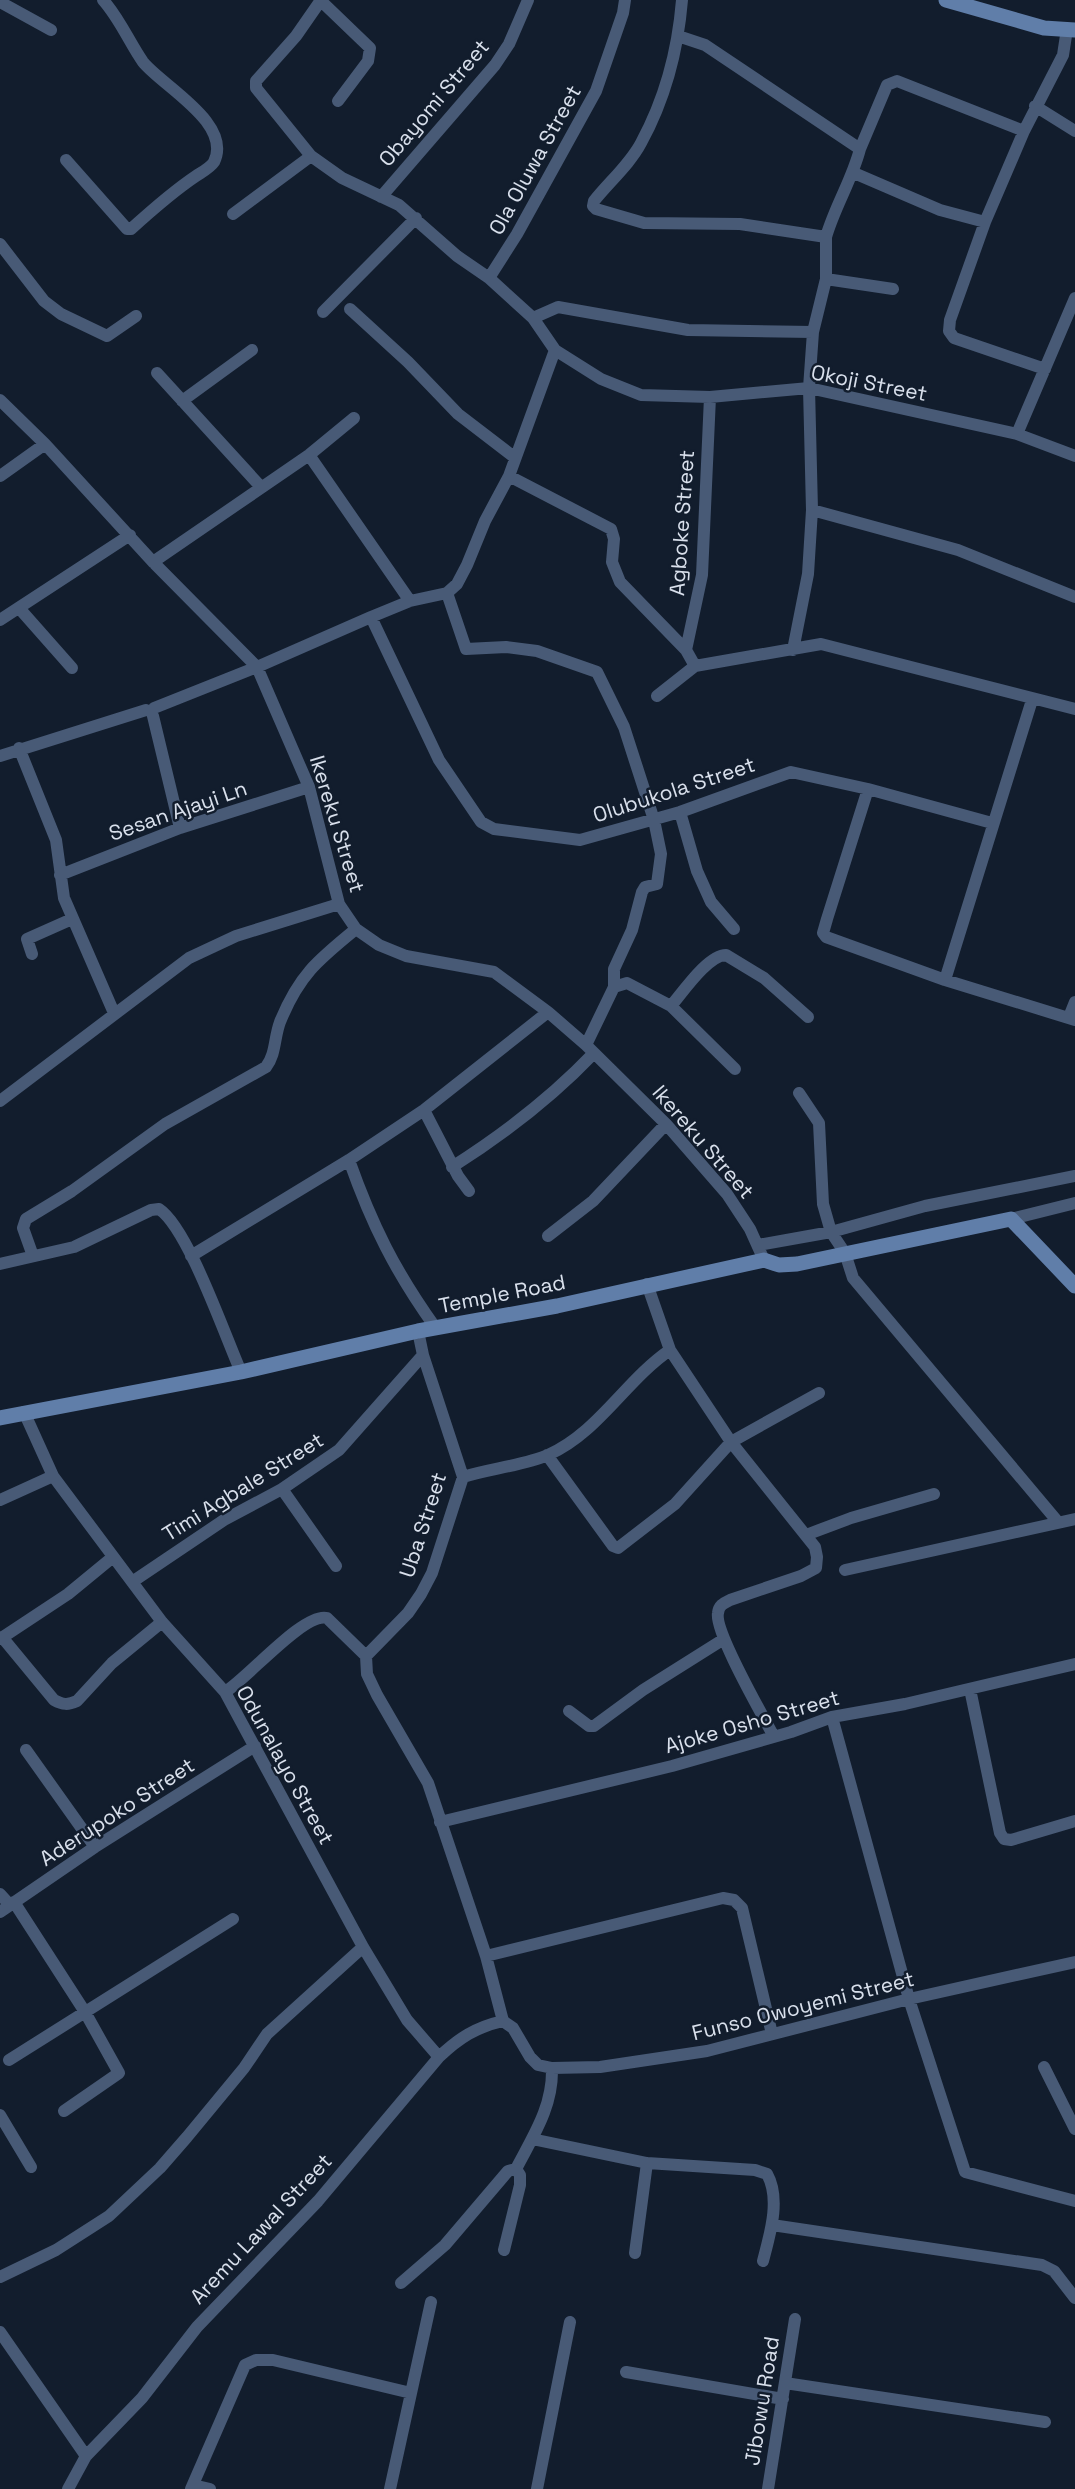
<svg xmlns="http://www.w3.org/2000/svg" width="1075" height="2489" font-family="'Space Grotesk',sans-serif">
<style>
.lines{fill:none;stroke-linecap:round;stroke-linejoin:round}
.street{stroke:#485a76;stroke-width:12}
.secondary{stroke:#607ea9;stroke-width:15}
.labels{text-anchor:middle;stroke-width:5;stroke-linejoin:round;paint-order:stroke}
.street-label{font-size:21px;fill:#d9e0ec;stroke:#121d2d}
</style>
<rect width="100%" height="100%" fill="#121d2d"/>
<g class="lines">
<path class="street" d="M320 0 370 48 368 61 338 101
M321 0 296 36 256 81V88L311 156 342 178 399 205 457 256 489 278
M682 0C678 49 665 99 641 143 630 164 609 182 594 201L593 206 596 209 644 223 740 224 826 237V279
M0 2 51 30
M678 36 705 45 860 149 887 85 897 81 1024 131
M1035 106 1075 131
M66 160 127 229H131C152 210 172 192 196 176 202 172 210 168 214 162 233 123 162 86 143 62 129 42 120 19 103 0
M854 173 940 210 985 222
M381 197 495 65 509 44 528 0
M233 214 311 156
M826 237C835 206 852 180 860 149
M0 244 44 301 61 314 107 336 136 316
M350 309 408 362 458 414 514 457
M323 312 416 218
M533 318 558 307 688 330 813 332
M555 350 601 379 641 395 710 397 809 388 1017 434 1075 456
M1045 369 954 338 949 331 950 320 985 222 1024 131 1063 55 1067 29
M157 373 261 487
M0 400 45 444 153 562 257 667 309 787 339 904 356 929 379 945 406 956 494 972 548 1012 586 1045 666 1124 727 1194 750 1229 764 1260
M182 401 252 350
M1017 434 1075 298
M309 455 410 601
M0 476 45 444
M509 476 611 529 614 539 612 562 620 582 686 650 695 666
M812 510 958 550 1075 597
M153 562 309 455 354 418
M447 593 466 649 506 647 537 651 597 672 624 727 654 820 661 854 657 884 645 887 642 892 632 930 614 969V987
M19 608 72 668
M371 617 439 760 481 822 494 829 580 840 680 812 791 772 868 789 992 823
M0 620 130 535
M686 650 702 575 710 397
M793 650 808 574 812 510 809 388 813 332 826 279 893 289
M657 696 695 666 821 644 1075 709
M154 708 257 667 371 617 410 601 447 593 457 584 467 565 485 521 509 476 555 350 533 318 489 278 517 234 596 91 623 13 625 0
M153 716 180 828
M19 748 56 840 64 898 114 1013
M0 756 146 710
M868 789 827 919 823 933 826 937 945 980 1075 1020
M680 812 697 871 711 902 734 929
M60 875 180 828 309 787
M32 954 27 939 72 919
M945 980 1032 700
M671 1006C683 992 708 955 726 955L764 978 808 1017
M1069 1017 1075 1002
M586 1045 614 987 627 983 671 1006 735 1069
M799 1093 819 1123 823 1204 831 1232 845 1253 853 1278 1058 1522
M0 1101 189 958 236 936 339 904
M424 1110 458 1176 469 1191
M349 1160C372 1225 395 1271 435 1327
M452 1167C504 1134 552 1097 594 1053
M1011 1219 1075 1203
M548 1236 593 1201 666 1124
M758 1245 831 1232 925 1206 1075 1176
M33 1256 23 1228 26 1219 72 1191 165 1124 266 1067C276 1054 274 1038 280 1022 299 975 318 960 356 929
M191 1256 349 1160 424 1110 548 1012
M0 1264 74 1247 151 1210 159 1209C188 1228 225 1336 241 1372
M647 1284 670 1350 731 1442 815 1547 817 1557 816 1568 801 1576 730 1600C724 1603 719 1605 718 1613 714 1631 762 1714 773 1735
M24 1412 53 1476 162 1622 225 1692 363 1947 407 2020 439 2057
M547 1455 613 1546 618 1548 675 1504 731 1442 819 1393
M463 1477C489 1469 525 1465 548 1455 598 1433 626 1380 670 1350
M282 1489 336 1566
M0 1500 53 1476
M806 1535 851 1518 934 1494
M845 1570 1075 1519
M132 1582 224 1520 282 1489 339 1450 423 1355 418 1331
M2 1637 54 1700C63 1705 68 1705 77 1701L112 1663 162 1622
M0 1639 68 1594 113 1557
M366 1656 408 1613 421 1594 432 1573 463 1477 423 1355
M970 1689 1000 1833 1004 1839 1011 1840 1075 1821
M225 1692C248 1678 304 1612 327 1618L366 1656 367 1674 377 1695 428 1783 486 1956 503 2021 513 2028 530 2057 538 2065 552 2068 600 2067 707 2051 909 1999 1075 1962
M569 1711 589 1726H594L643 1690 724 1639
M832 1717 909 1999 965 2172 1075 2201
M26 1750 95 1847
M440 1822 672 1766 791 1732 832 1717 905 1704 1075 1664
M0 1894 10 1905
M14 1902 85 2012 119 2073 64 2111
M0 1912 95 1847 255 1746
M486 1956 723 1898 734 1900 742 1908 772 2034
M9 2060 233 1919
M1044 2067 1075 2129
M0 2115 31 2167
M532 2139 647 2163 755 2170 767 2174C781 2199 770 2234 763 2261
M772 2225 1042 2265 1054 2271 1075 2298
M504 2250 520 2185V2175L516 2169C533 2136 553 2107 552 2068
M635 2253 647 2163
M0 2277 56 2250 109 2216 160 2168 187 2137 244 2068 267 2034 363 1947
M401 2283 445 2245 508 2171 516 2169
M0 2332 86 2456
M626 2372 783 2399
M785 2383 1045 2422
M193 2485 210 2489
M68 2489 86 2456 142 2398 197 2327 318 2201 439 2057C459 2038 476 2027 503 2021
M191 2489 245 2365 256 2360H273L411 2393
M390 2489 431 2302
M537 2489 570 2322
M768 2489 795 2319"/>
<path class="secondary" d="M946 0 1044 28 1075 30
M0 1418 241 1372 418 1331 557 1306 764 1260 779 1265 797 1264 1011 1219 1075 1286"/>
</g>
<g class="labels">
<g class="street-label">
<text transform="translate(434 103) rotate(-50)" y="7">Obayomi Street</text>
<text transform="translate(535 160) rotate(-61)" y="7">Ola Oluwa Street</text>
<text transform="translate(869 383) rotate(11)" y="7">Okoji Street</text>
<text transform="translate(682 523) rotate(-86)" y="7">Agboke Street</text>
<text transform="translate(674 790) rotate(-18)" y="7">Olubukola Street</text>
<text transform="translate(178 811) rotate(-19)" y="7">Sesan Ajayi Ln</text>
<text transform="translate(337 824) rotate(73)" y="7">Ikereku Street</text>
<text transform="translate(703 1142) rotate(49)" y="7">Ikereku Street</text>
<text transform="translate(502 1294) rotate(-11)" y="7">Temple Road</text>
<text transform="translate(243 1487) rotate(-32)" y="7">Timi Agbale Street</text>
<text transform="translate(423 1525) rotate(-72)" y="7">Uba Street</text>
<text transform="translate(752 1722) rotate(-16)" y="7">Ajoke Osho Street</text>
<text transform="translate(285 1765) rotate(61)" y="7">Odunalayo Street</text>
<text transform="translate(117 1812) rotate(-33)" y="7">Aderupoko Street</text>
<text transform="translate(803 2006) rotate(-14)" y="7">Funso Owoyemi Street</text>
<text transform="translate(261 2229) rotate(-47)" y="7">Aremu Lawal Street</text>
<text transform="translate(762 2401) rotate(-81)" y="7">Jibowu Road</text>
</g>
</g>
</svg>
